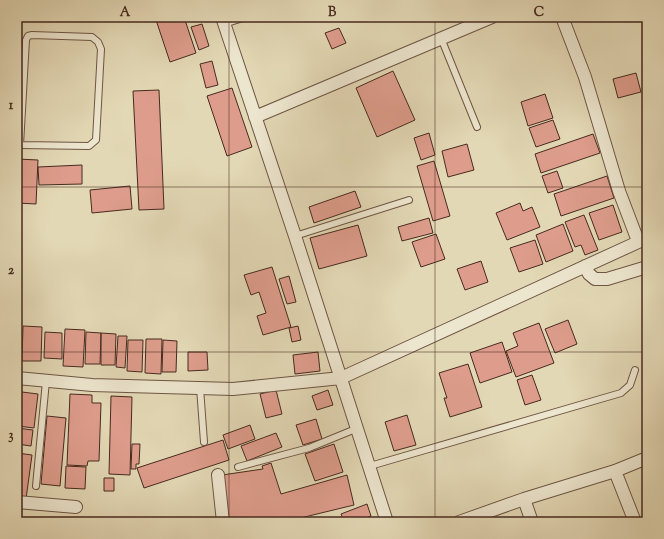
<svg xmlns="http://www.w3.org/2000/svg" width="664" height="539" font-family="'Sorts Mill Goudy',serif">
<style>
.building{fill:#de9d8c;stroke:#472a1f}
.lines{fill:none;stroke-linecap:round;stroke-linejoin:round}
.lane-casing{stroke:#6e5644;stroke-width:8}
.street-casing{stroke:#6e5644;stroke-width:14}
.lane{stroke:#ede6cf;stroke-width:6}
.street{stroke:#ede6cf;stroke-width:12}
.grid{fill:none;stroke:#472a1f;stroke-width:1;stroke-opacity:0.55}
.neatline{fill:none;stroke:#472a1f;stroke-width:1.5}
.grid-label{font-size:13px;text-anchor:middle;font-weight:bold;fill:#472a1f}
</style>
<rect width="100%" height="100%" fill="#e3d8b5"/>
<filter id="stains"><feTurbulence type="fractalNoise" baseFrequency=".005" numOctaves="4"/><feColorMatrix values="0 0 0 0 .2 0 0 0 0 .09 0 0 0 0 .02 0 0 0 .5 -.17"/></filter>
<radialGradient id="worn" r=".72"><stop offset=".6" stop-color="#630" stop-opacity="0"/><stop offset="1" stop-color="#630" stop-opacity=".3"/></radialGradient>
<path class="building" d="M155 17H184L196 53 170 62Z
M411 17H425L413 22Z
M202 24 209 46 199 50 191 27Z
M339 28 346 43 332 49 325 33Z
M212 61 218 85 206 88 200 64Z
M393 71 415 120 377 137 356 88Z
M636 73 641 92 618 98 613 79Z
M232 88 252 147 227 156 207 96Z
M159 90 164 209 139 210 133 91Z
M545 94 553 118 528 126 521 102Z
M553 120 560 139 536 147 529 128Z
M429 133 435 155 421 160 414 138Z
M593 134 600 153 541 173 535 154Z
M467 144 474 170 448 177 442 151Z
M17 159 38 160 36 204 17 203Z
M434 161 450 216 433 221 417 166Z
M82 165V184L39 185 38 167Z
M557 171 563 188 548 193 542 176Z
M607 176 614 198 561 216 554 194Z
M130 186 132 209 92 213 90 190Z
M355 191 361 207 314 223 309 207Z
M520 203 523 211 532 207 540 227 507 240 496 213Z
M613 205 622 232 599 240 589 213Z
M584 215 598 250 585 255 581 245 575 247 565 222Z
M429 218 433 233 402 241 398 227Z
M563 224 573 251 546 262 536 235Z
M358 225 367 256 319 269 310 238Z
M436 234 445 259 421 267 412 242Z
M535 240 543 264 519 272 510 248Z
M481 261 488 282 465 290 457 269Z
M272 267 291 327 263 335 257 316 266 313 259 292 251 295 244 275Z
M289 276 296 302 287 304 279 279Z
M568 320 577 344 555 353 545 329Z
M539 323 554 363 516 377 506 351 518 346 513 333Z
M23 326 42 327 41 361H22Z
M298 326 301 340 292 342 289 328Z
M65 329 85 330 83 367 63 366Z
M45 332 62 333V359L44 358Z
M86 332 101 333 100 364H85Z
M17 333H20L19 358 17 357Z
M101 333 116 334 115 365H101Z
M118 336H127L125 368 116 367Z
M146 339H162L161 374 145 373Z
M128 340H143L142 372 127 371Z
M163 340 177 341 176 372H162Z
M502 342 512 372 480 383 470 353Z
M188 352H207L208 370 188 371Z
M318 352 320 371 295 374 293 355Z
M468 364 482 407 450 417 444 398H447L439 373Z
M532 375 541 400 525 405 517 380Z
M276 390 282 414 266 418 260 394Z
M328 390 333 405 317 410 312 396Z
M22 392 38 394 34 428 18 426Z
M70 394 92 395V403H101L99 461H88L87 466 67 465Z
M111 396 132 397 130 475 109 474Z
M407 415 416 445 394 451 385 422Z
M47 416 66 418 60 486 41 484Z
M316 419 322 439 303 445 296 425Z
M250 425 255 439 228 449 223 435Z
M17 428 33 430 31 446 17 444Z
M276 433 282 447 247 461 241 446Z
M223 440 229 460 144 488 137 468Z
M132 444H140L139 464H136V469H131Z
M334 444 343 472 315 481 305 454Z
M17 453 32 455 26 499 17 497Z
M271 463 281 494 347 475 354 505 284 522H228L222 475 263 469 262 466Z
M66 466 86 467 85 489 65 488Z
M104 478H114V491H104Z
M367 504 371 516 364 519 365 522H344L341 514Z"/>
<g class="lines">
<defs>
<path id="lane" d="M224 24 246 17
M441 38 477 127
M17 145H20L89 146 96 140 101 49 98 42 92 37 32 35 28 36 26 40 20 145
M295 236 409 200
M200 388 204 442
M370 466 621 393 630 385 635 370
M238 467 309 448 358 428
M36 486 46 381"/>
<path id="street" d="M222 17 295 236 387 522
M562 17 585 77 619 191 638 241
M255 117 492 17
M585 266 589 274 595 279H607L647 267
M17 378 92 385 233 389 341 378 647 238
M615 471 635 522
M218 475 223 522
M524 499 532 522
M17 502 76 507
M459 522 524 499 615 471 647 458"/>
</defs>
<use href="#lane" class="lane-casing"/>
<use href="#street" class="street-casing"/>
<use href="#lane" class="lane"/>
<use href="#street" class="street"/>
</g>
<path class="grid" d="M229 17V522M435 17V522M17 187H647M17 352H647"/>
<rect width="664" height="539" fill="none" stroke="#e3d8b5" stroke-width="44"/>
<rect x="22" y="22" width="620" height="495" class="neatline"/>
<g class="grid-label">
<text x="125" y="16">A</text>
<text x="332" y="16">B</text>
<text x="539" y="16">C</text>
<text x="11" y="109">1</text>
<text x="11" y="274">2</text>
<text x="11" y="439">3</text>
</g>
<rect width="100%" height="100%" filter="url(#stains)"/>
<rect width="100%" height="100%" fill="url(#worn)"/>
</svg>
